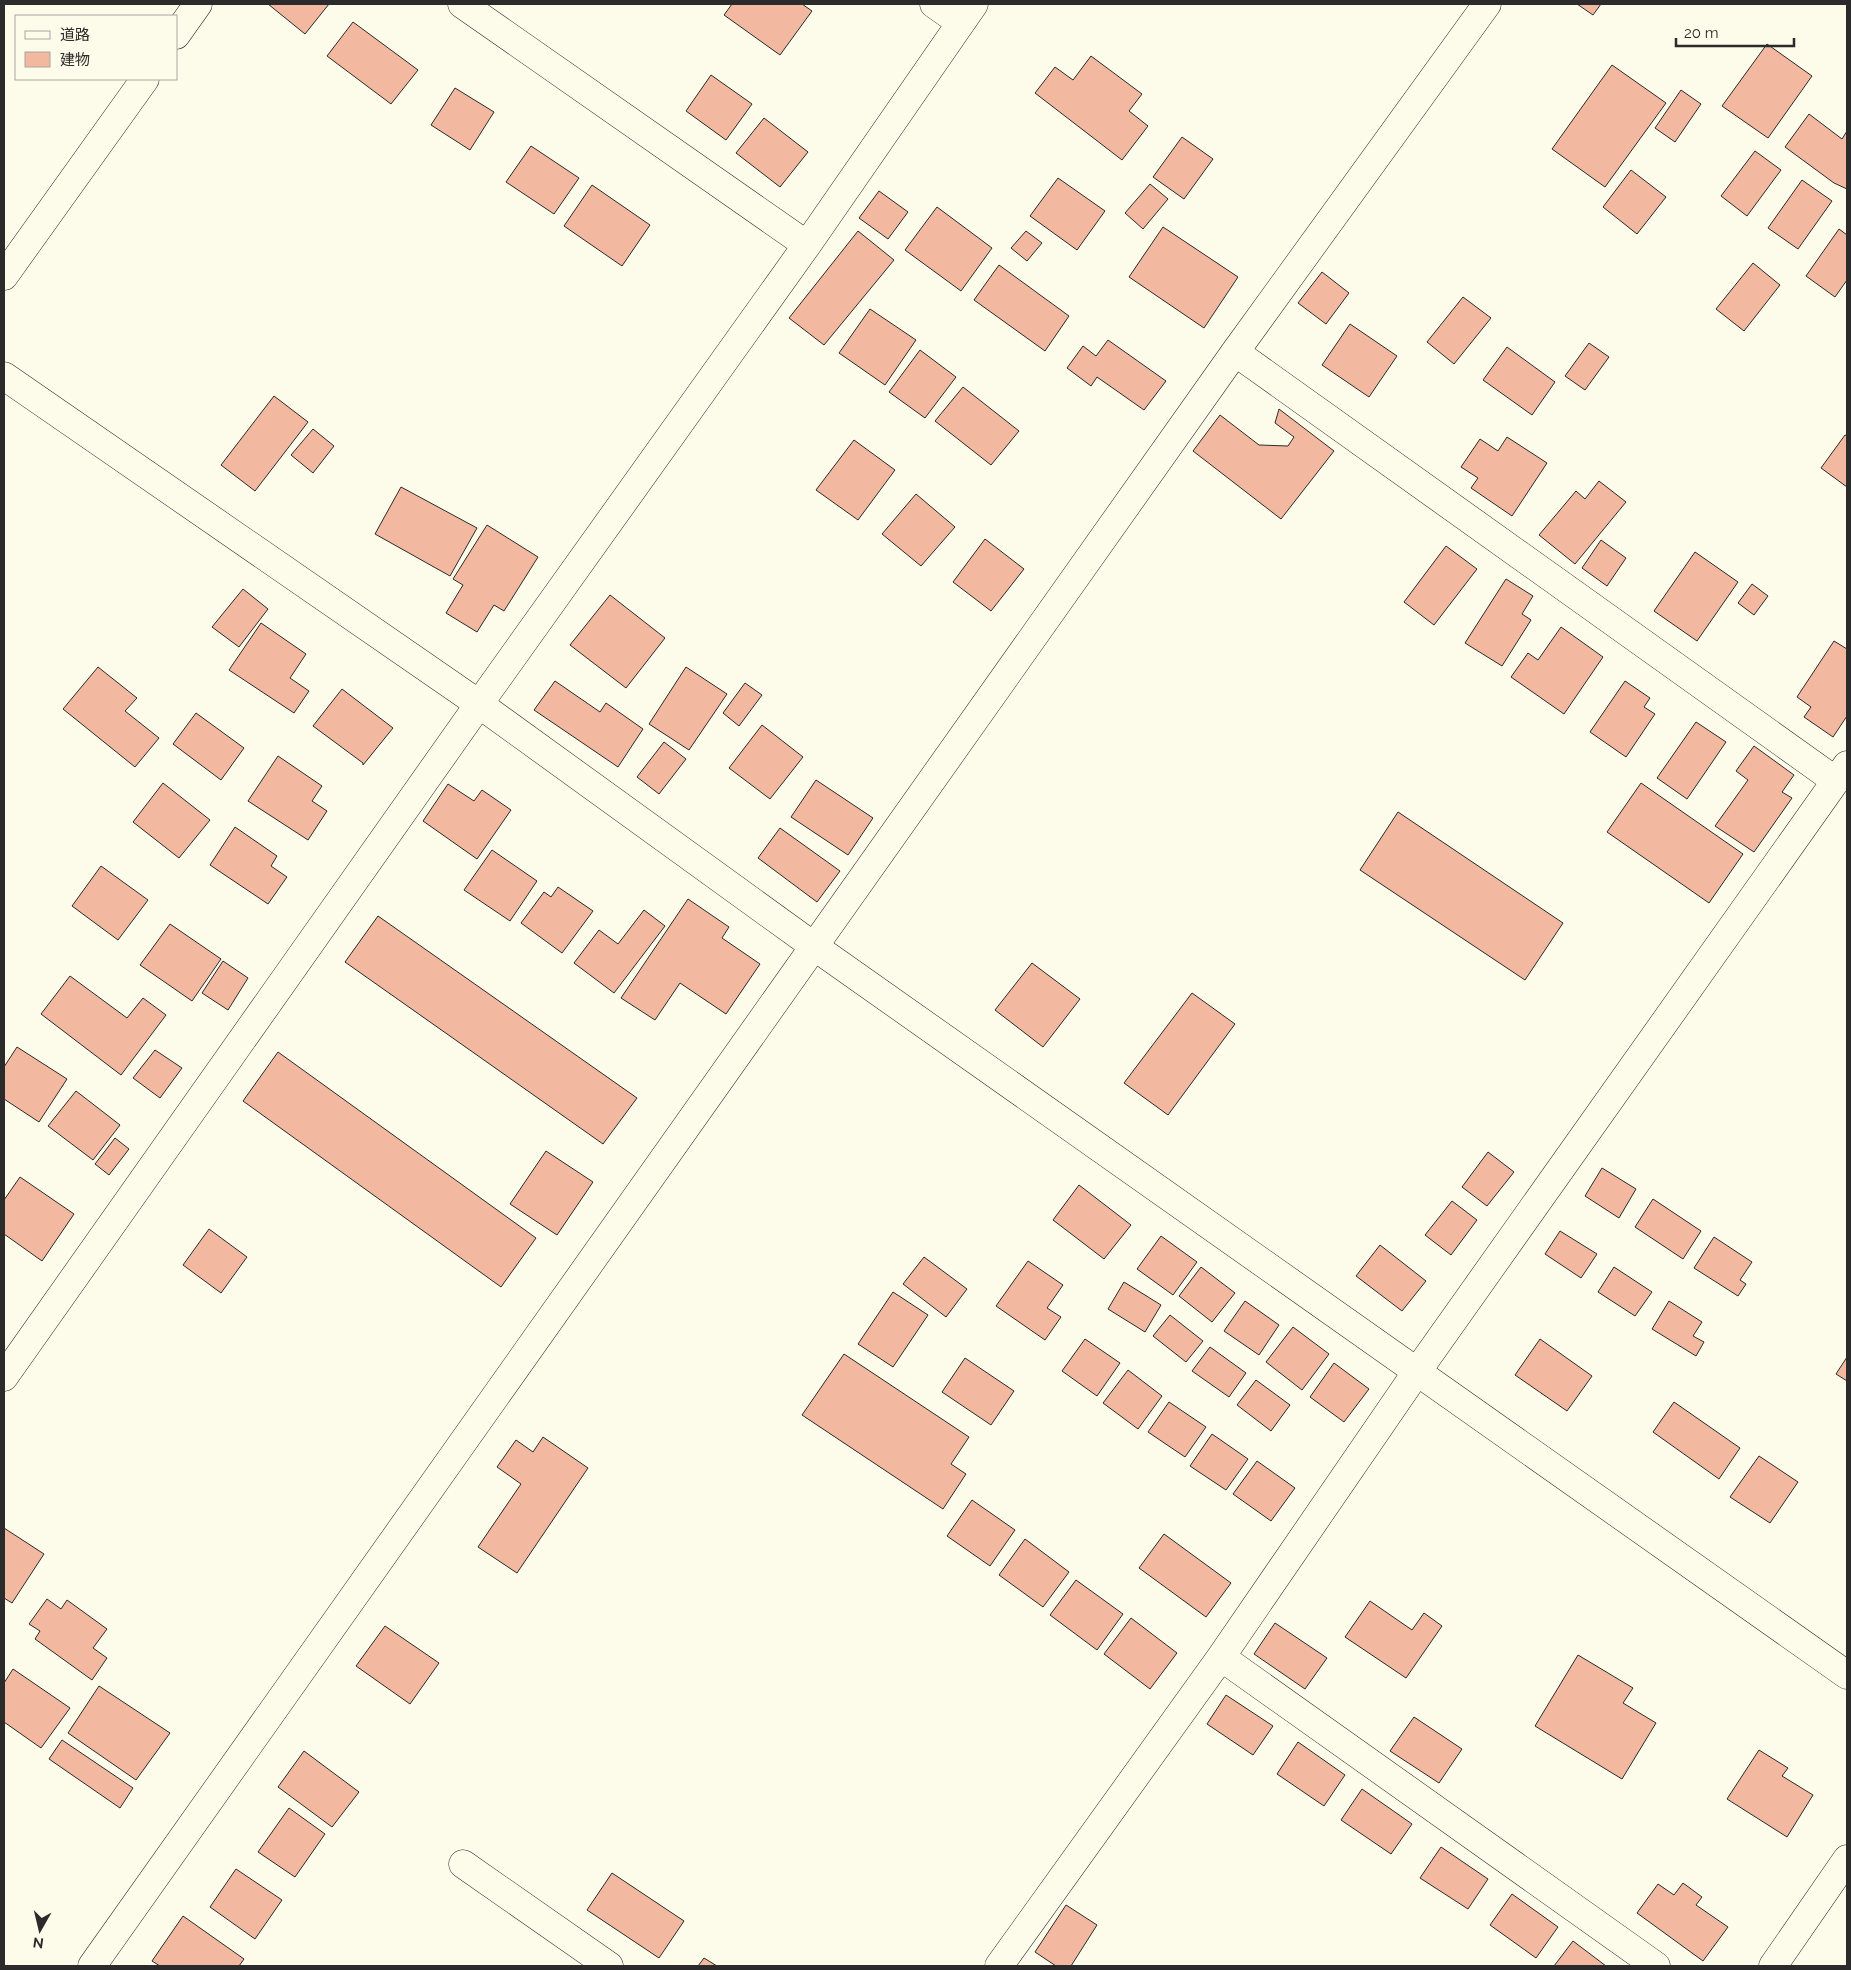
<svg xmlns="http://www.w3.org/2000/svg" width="1851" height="1970" font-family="Raleway,'Noto Sans JP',sans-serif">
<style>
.building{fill:#f2b8a0;stroke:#2b2b2b}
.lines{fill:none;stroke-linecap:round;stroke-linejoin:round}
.street-casing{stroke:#2b2b2b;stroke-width:29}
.secondary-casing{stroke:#2b2b2b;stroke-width:29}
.street{stroke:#fdfbea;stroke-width:28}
.secondary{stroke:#fdfbea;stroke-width:28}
</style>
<rect width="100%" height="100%" fill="#fdfbea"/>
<path class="building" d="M268 4H329L305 34Z
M732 4H802L812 11 780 55 724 15Z
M1577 4H1601L1593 15Z
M353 22 418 70 391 104 327 56Z
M1767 44 1812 76 1768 138 1722 106Z
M1091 56 1142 94 1129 111 1148 126 1122 160 1035 93 1055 67 1073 80Z
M1612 65 1666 103 1605 187 1552 149Z
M711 75 752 104 726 140 686 111Z
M455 88 494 112 470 150 431 125Z
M1681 90 1701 104 1675 142 1655 128Z
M1809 114 1842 139 1847 131V189L1834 183 1785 147Z
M764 118 808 152 780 187 736 153Z
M1182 137 1213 159 1184 199 1153 177Z
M531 146 579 178 554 214 506 182Z
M1755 151 1781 170 1747 216 1721 196Z
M1631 170 1666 197 1637 234 1603 207Z
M1058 178 1105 211 1077 250 1030 216Z
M1802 180 1832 201 1798 249 1768 228Z
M1150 184 1168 199 1143 229 1125 213Z
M592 185 650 225 622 266 564 226Z
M879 191 908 212 888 239 859 218Z
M937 207 992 248 961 291 905 250Z
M1163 227 1238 277 1204 328 1129 277Z
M1839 229 1847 235V280L1835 297 1806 276Z
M858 231 894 260 824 345 789 318Z
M1026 231 1042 243 1027 261 1011 248Z
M1753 263 1780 285 1744 331 1716 309Z
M999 265 1069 316 1045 351 974 300Z
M1322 272 1349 293 1326 324 1298 303Z
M1463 297 1491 318 1454 364 1427 342Z
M870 309 916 340 885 385 839 353Z
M1350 324 1397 356 1369 397 1322 365Z
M1108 340 1166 381 1144 410 1097 377 1091 386 1067 368 1083 346 1096 356Z
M1589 343 1609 357 1585 390 1565 376Z
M1507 347 1555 382 1532 415 1483 380Z
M920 350 956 377 925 418 889 392Z
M963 387 1019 431 991 465 935 421Z
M274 396 308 422 255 491 221 465Z
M1279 409 1334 451 1281 519 1193 451 1220 415 1259 445 1288 446 1294 437 1275 423Z
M313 429 334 446 313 473 291 455Z
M1845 435 1847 436V487L1821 468Z
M1507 437 1547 463 1512 516 1471 488 1478 478 1461 467 1480 439 1498 451Z
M854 440 895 470 858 520 816 490Z
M1599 481 1626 502 1575 564 1539 535 1576 491 1585 499Z
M401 487 477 528 450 576 375 534Z
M916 494 955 527 921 566 882 534Z
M487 525 538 557 504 611 494 605 477 632 446 613 463 585 453 579Z
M985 539 1024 569 991 611 953 582Z
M1601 540 1626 558 1607 586 1582 568Z
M1446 546 1477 569 1434 625 1404 602Z
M1695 552 1738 582 1697 641 1654 611Z
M1506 579 1533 596 1522 614 1531 620 1502 666 1465 643Z
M1752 584 1768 596 1754 615 1738 603Z
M243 589 268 609 239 647 212 627Z
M610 595 665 638 626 688 570 645Z
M261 623 306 654 290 678 309 691 294 713 229 670Z
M1561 627 1603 657 1564 714 1511 677 1528 653 1538 660Z
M1834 641 1847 649V716L1833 737 1804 717 1811 707 1797 697Z
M98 667 137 698 125 711 159 738 135 767 63 709Z
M686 667 727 694 689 750 649 724Z
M555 681 600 712 606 703 643 729 618 767 534 710Z
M1625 681 1650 698 1644 707 1655 714 1626 757 1590 732Z
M745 683 762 695 739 726 723 713Z
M342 689 393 728 363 765V763L313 726Z
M196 713 244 748 221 780 173 744Z
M1696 722 1726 742 1687 799 1657 778Z
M762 725 803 757 770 799 729 768Z
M664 742 686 759 659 794 637 777Z
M1754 746 1794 775 1782 792 1792 798 1754 852 1715 826 1748 780 1736 771Z
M278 756 322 786 312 801 327 811 308 840 248 801Z
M816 780 873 818 848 855 791 817Z
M163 783 210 820 179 858 133 822Z
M1641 783 1743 854 1709 903 1607 832Z
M448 784 474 801 482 790 511 810 477 859 423 821Z
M1398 812 1563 923 1525 980 1360 870Z
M235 827 277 856 271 866 287 877 268 904 210 865Z
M780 828 840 871 817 902 758 858Z
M492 850 537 881 510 921 464 890Z
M101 866 148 900 118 940 72 906Z
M558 887 593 911 562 953 521 923 544 892 551 897Z
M688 899 729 927 722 938 760 964 726 1014 680 983 655 1020 621 998Z
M644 910 665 926 614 993 574 963 599 930 618 944Z
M378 916 637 1098 603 1144 345 962Z
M170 924 221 959 192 1001 140 965Z
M223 961 248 978 228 1010 202 993Z
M1032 963 1080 999 1043 1047 995 1010Z
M70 976 127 1018 143 998 166 1015 121 1075 41 1014Z
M1192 993 1235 1024 1168 1115 1124 1083Z
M17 1047 67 1079 39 1122 4 1099V1067Z
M155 1050 182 1068 160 1098 133 1078Z
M278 1052 536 1238 501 1287 243 1101Z
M76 1091 120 1125 93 1160 48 1126Z
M115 1138 129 1149 109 1175 95 1164Z
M546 1151 593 1182 557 1235 510 1204Z
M1488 1152 1514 1172 1487 1206 1462 1187Z
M1602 1168 1636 1189 1619 1218 1585 1196Z
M20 1177 74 1214 42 1261 4 1234V1200Z
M1079 1185 1131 1225 1104 1259 1053 1220Z
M1653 1199 1701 1231 1683 1259 1635 1227Z
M1452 1201 1477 1220 1451 1255 1425 1235Z
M209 1229 247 1257 221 1293 183 1265Z
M1560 1231 1597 1254 1581 1278 1545 1254Z
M1161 1236 1197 1262 1173 1295 1137 1269Z
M1714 1237 1752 1262 1740 1280 1746 1284 1738 1296 1694 1268Z
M1380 1245 1426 1281 1402 1311 1356 1276Z
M924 1257 967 1289 946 1317 903 1284Z
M1028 1261 1063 1285 1047 1308 1061 1317 1045 1340 996 1306Z
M1201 1267 1235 1293 1212 1322 1179 1296Z
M1614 1267 1652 1292 1635 1316 1598 1292Z
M1124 1282 1161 1305 1145 1332 1108 1309Z
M893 1292 928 1315 893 1367 858 1344Z
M1245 1301 1279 1325 1259 1355 1224 1331Z
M1669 1301 1702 1322 1693 1336 1704 1342 1696 1356 1652 1329Z
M1170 1315 1203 1341 1186 1362 1153 1336Z
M1293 1327 1329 1354 1302 1390 1266 1362Z
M1085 1339 1120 1363 1097 1396 1062 1371Z
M1540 1339 1592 1376 1567 1411 1515 1375Z
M1210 1347 1246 1373 1229 1397 1192 1371Z
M844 1354 969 1437 951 1464 966 1474 943 1509 802 1415Z
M1847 1357V1381L1836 1374Z
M965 1358 1014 1391 991 1425 942 1392Z
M1334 1363 1369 1389 1344 1422 1310 1397Z
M1128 1370 1162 1396 1138 1429 1103 1403Z
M1256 1380 1290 1405 1271 1431 1237 1405Z
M1169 1402 1206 1427 1185 1457 1148 1432Z
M1674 1402 1740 1448 1719 1479 1653 1432Z
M1212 1434 1248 1459 1226 1490 1190 1466Z
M543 1437 588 1468 517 1573 478 1547 521 1484 497 1467 516 1440 533 1452Z
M1759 1456 1798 1482 1770 1523 1730 1497Z
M1257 1461 1295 1488 1271 1521 1233 1494Z
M972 1500 1015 1530 990 1566 947 1536Z
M4 1528 44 1554 12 1603 4 1598Z
M1164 1534 1231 1583 1206 1617 1139 1568Z
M1025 1539 1069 1572 1043 1607 999 1575Z
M1076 1580 1123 1614 1097 1650 1050 1615Z
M47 1599 61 1609 67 1600 107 1629 93 1648 107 1658 92 1680 35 1639 40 1631 29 1624Z
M1370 1601 1412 1630 1424 1613 1442 1626 1406 1678 1345 1637Z
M1131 1618 1177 1653 1150 1689 1104 1654Z
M1275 1623 1327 1658 1305 1689 1254 1654Z
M385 1626 439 1663 410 1704 356 1666Z
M1578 1655 1633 1688 1623 1703 1656 1723 1622 1779 1535 1726Z
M13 1669 70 1708 41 1748 4 1722V1683Z
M99 1686 170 1733 136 1780 68 1733Z
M1226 1695 1273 1726 1253 1755 1207 1724Z
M1414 1717 1462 1749 1439 1783 1390 1751Z
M62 1740 133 1788 120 1808 49 1759Z
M1298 1742 1345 1775 1324 1806 1277 1774Z
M1759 1750 1788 1768 1782 1776 1813 1795 1787 1837 1727 1799Z
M304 1751 359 1792 332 1827 278 1787Z
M1362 1789 1412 1824 1391 1854 1341 1820Z
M289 1808 325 1834 295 1877 258 1852Z
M1441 1847 1488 1879 1468 1909 1420 1878Z
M236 1869 282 1900 255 1939 210 1907Z
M612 1873 684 1921 659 1958 587 1910Z
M1683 1883 1702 1897 1696 1905 1728 1927 1703 1961 1637 1913 1658 1884 1674 1895Z
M1512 1894 1558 1927 1536 1958 1490 1925Z
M1066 1905 1097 1925 1071 1966H1056L1035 1952Z
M183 1916 244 1959 239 1966H160L152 1961Z
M1573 1941 1606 1966H1554Z
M704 1958 717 1966H698Z"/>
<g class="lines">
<defs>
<path id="street" d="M462 4 807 245
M934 4 961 23
M176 35 198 4
M4 276 145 79
M1235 352 1836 781
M4 1377 479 704 807 245 974 4
M1221 1657 1656 1966
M463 1864 609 1966
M92 1966 1235 352 1487 4
M999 1966 1221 1657 1416 1373 1847 765
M1773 1966 1847 1859"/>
<path id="secondary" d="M4 376 479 704 815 947 1847 1675"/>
</defs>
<use href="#street" class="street-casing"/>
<use href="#secondary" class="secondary-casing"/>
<use href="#street" class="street"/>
<use href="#secondary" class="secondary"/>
</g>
<rect width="1851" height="1970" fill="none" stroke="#2b2b2b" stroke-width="10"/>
<rect x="15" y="15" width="162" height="65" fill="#fdfbea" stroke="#a9a89e"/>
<rect x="25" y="31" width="25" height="8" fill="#fdfbea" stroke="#a9a89e"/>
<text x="60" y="40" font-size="15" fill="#2b2b2b">道路</text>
<rect x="25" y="52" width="25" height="15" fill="#f2b8a0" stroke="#a9a89e"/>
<text x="60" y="65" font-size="15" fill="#2b2b2b">建物</text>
<g transform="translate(40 1930) rotate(188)" stroke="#fdfbea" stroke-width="4" paint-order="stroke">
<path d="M0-4L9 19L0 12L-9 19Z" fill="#2b2b2b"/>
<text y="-8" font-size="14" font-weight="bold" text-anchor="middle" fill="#2b2b2b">N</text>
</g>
<path d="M1676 38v8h118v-8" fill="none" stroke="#2b2b2b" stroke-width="2.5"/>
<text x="1684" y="38" font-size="15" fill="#2b2b2b" stroke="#fdfbea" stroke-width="4" paint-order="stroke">20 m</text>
</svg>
